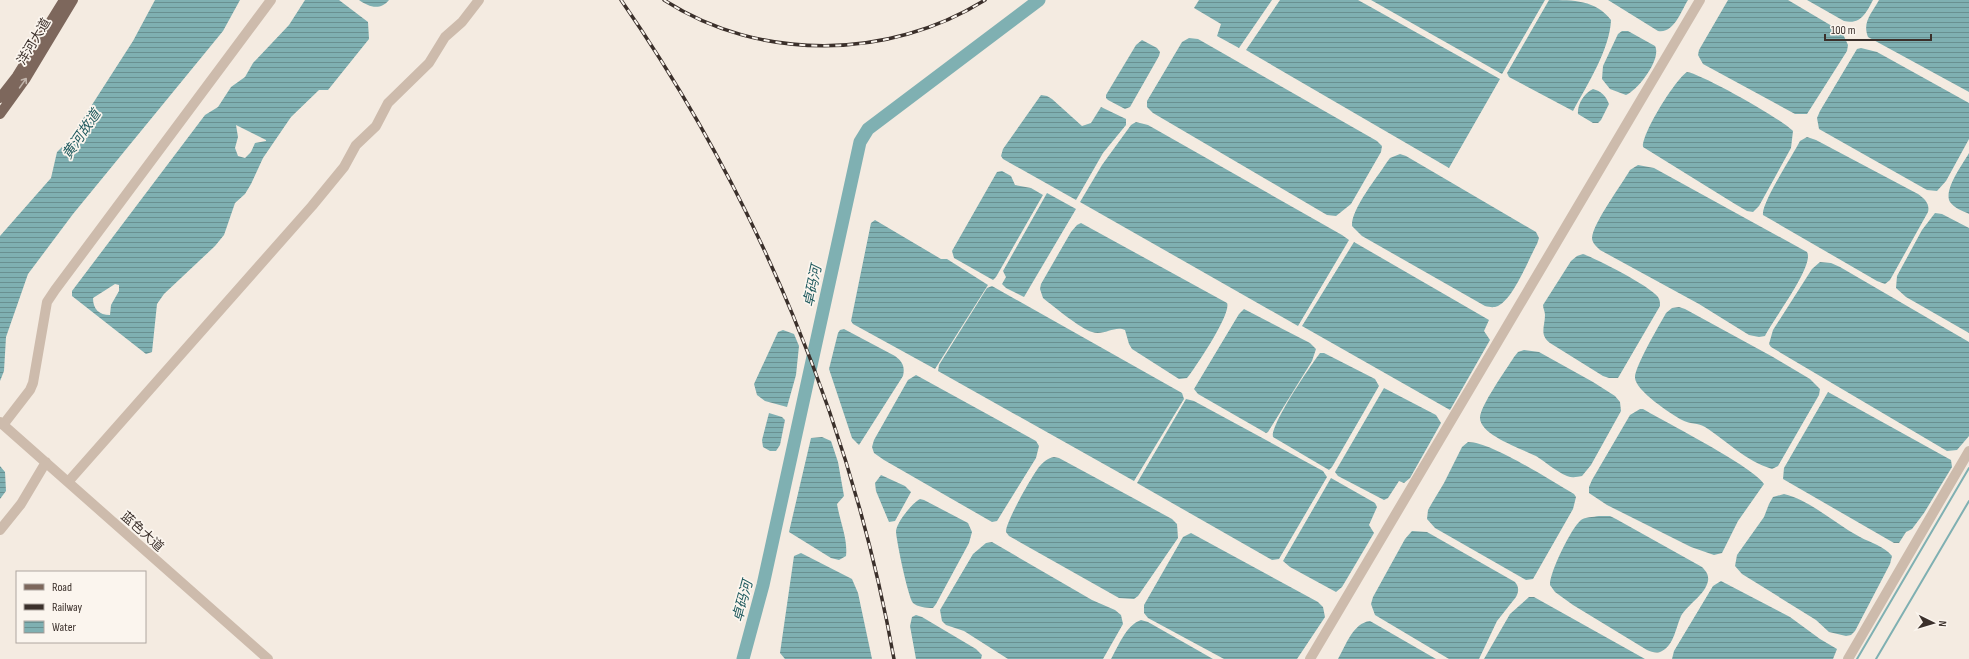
<svg xmlns="http://www.w3.org/2000/svg" width="1969" height="659" font-family="'Sofia Sans Condensed','Noto Sans SC',sans-serif">
<style>
.water{fill:url(#water-rules);fill-rule:evenodd}
.lines{fill:none;stroke-linecap:round;stroke-linejoin:round}
.stream{stroke:#7fb0b2;stroke-width:2}
.river{stroke:#7fb0b2;stroke-width:13}
.minor{stroke:#cdbbac;stroke-width:10}
.major{stroke:#7d675c;stroke-width:10}
.rail-casing{stroke:#3b302b;stroke-width:3.5}
.rail{stroke:#fbf5ee;stroke-width:2;stroke-dasharray:6;stroke-linecap:butt}
.oneway{stroke:#c2b5ac}
.labels{text-anchor:middle;stroke-width:3.5;stroke-linejoin:round;paint-order:stroke}
.street-label{font-size:13px;fill:#3b302b;stroke:#fbf5ee}
.water-label{font-size:14px;font-style:italic;fill:#1f5a5e;stroke:#fbf5ee}
</style>
<defs>
<pattern id="water-rules" width="6" height="5" patternUnits="userSpaceOnUse"><rect width="6" height="5" fill="#7fb0b2"/><path d="M0 2.5h6" fill="none" stroke="#699091"/></pattern>
</defs>
<rect width="100%" height="100%" fill="#f4ebe1"/>
<path class="water" d="M155 0H240L223 31 73 214 28 274 6 337 4 371 0 381V236L51 178 57 152 70 139 133 41Z
M305 0H339L368 22 369 39 328 90H319L291 117 263 158 251 184 245 194 235 203 224 235 215 246 164 294 157 304 152 352 146 354 72 296V291L205 115 218 107 231 87 245 77 253 63 289 25ZM236 125 266 140V141L255 143 251 152 245 158 238 156 235 148 238 137ZM115 284 119 285V291L111 305 110 315C99 315 93 309 93 298Z
M359 0H389C380 11 369 7 359 0Z
M1199 0H1272L1239 48 1217 36 1221 24 1194 8Z
M1280 0H1358L1500 79 1449 168 1246 50Z
M1371 0H1545L1502 74Z
M1549 0C1573 0 1596 0 1611 20 1610 49 1587 85 1573 111L1509 77 1507 73Z
M1608 0H1688C1681 11 1674 34 1658 31Z
M1728 0H1788L1842 32 1848 45 1847 51 1807 114H1795L1703 64 1698 55 1699 50Z
M1807 0H1873C1866 13 1861 25 1844 21Z
M1879 0H1969V92L1868 37C1862 22 1872 13 1879 0Z
M1622 31H1628L1655 46C1662 59 1638 90 1626 95L1610 89 1602 79 1603 66 1618 34Z
M1189 38 1198 39 1377 141 1382 146 1381 152 1351 204 1336 216 1327 215 1153 113 1147 107V101L1182 42Z
M1142 40 1157 48 1160 52 1159 56 1130 107 1125 109 1108 100 1106 98V95L1136 45Z
M1861 48 1877 52 1969 103V139L1946 181 1937 191 1927 190 1819 129 1817 118 1820 111 1857 49Z
M1687 72C1702 74 1783 120 1793 131L1791 148 1759 206 1753 212 1747 211 1735 204 1643 147C1642 133 1675 80 1687 72Z
M1593 89C1601 91 1606 96 1609 104L1601 120 1598 123H1593L1578 114C1577 105 1584 93 1593 89Z
M1041 95 1047 96 1052 99 1082 126 1091 123 1101 107 1126 119V125L1103 153 1076 200 1003 159 1001 156 1003 149Z
M1136 122 1148 125 1342 235 1349 240 1298 326 1080 202 1102 165 1131 125Z
M1807 137 1816 140 1918 194C1925 199 1930 204 1928 212L1890 280 1885 284 1877 281 1763 215C1761 203 1793 155 1800 141Z
M1969 153V214C1963 211 1954 208 1950 202 1943 190 1963 164 1969 153Z
M1400 154 1406 156 1536 232 1539 238 1537 244C1528 260 1514 298 1498 306 1493 308 1490 307 1485 306L1362 236 1352 226C1351 209 1377 178 1387 162L1390 158Z
M1638 165 1654 168 1807 252C1815 265 1772 321 1765 336L1759 337 1749 335 1699 304 1600 250C1597 247 1592 243 1592 238 1593 223 1622 184 1630 170Z
M1002 171 1011 176 1015 185 1031 188 1043 195 996 277 993 280 954 258 952 251 997 172Z
M1047 193 1076 209 1024 297 1006 288 1002 284 1006 277 1003 271Z
M1935 213 1942 214 1969 228V333L1906 297 1896 288 1897 276 1922 230Z
M875 220 941 259H947L988 285 935 369 853 324 851 321 871 223Z
M1081 223 1227 303C1232 313 1195 368 1187 378L1179 379 1132 349 1129 344 1125 330C1115 325 1104 336 1092 332 1081 329 1053 306 1043 298L1040 289 1041 284 1071 232 1077 225Z
M1354 242 1489 320 1484 331 1490 340 1450 410 1302 326Z
M1583 254C1597 259 1650 286 1658 297 1660 300 1660 303 1660 306L1618 378H1609L1603 376 1550 343C1539 335 1545 326 1545 315 1545 312 1543 308 1543 305L1571 261 1577 256Z
M1820 262 1831 263 1840 267 1969 342V436L1957 450 1947 451 1771 347 1769 344 1773 330 1812 269Z
M992 286 1182 393 1184 399 1134 481 938 371 939 365 987 288Z
M1679 307 1685 309 1773 357 1810 379 1820 389 1819 395 1778 466 1772 469C1746 461 1728 442 1705 427 1699 423 1689 424 1682 420 1671 414 1636 391 1635 378 1634 368 1660 324 1666 313L1672 308Z
M1244 309 1310 343 1316 349 1312 361 1268 432 1266 433 1198 394 1194 389 1239 314Z
M844 329 895 356C903 362 905 367 903 376L859 445 852 438 829 369 838 333 840 330Z
M783 330 794 334 799 346 796 375 787 407 765 401 757 395 754 384 778 332Z
M1524 350 1539 352 1593 382 1615 396 1620 402 1621 411 1591 465 1582 476C1577 477 1572 478 1567 476 1555 471 1546 462 1536 456 1522 449 1480 435 1480 418 1480 406 1506 370 1514 357L1518 352Z
M1320 353H1324L1375 379 1379 386 1332 467 1329 470 1273 437C1270 425 1311 365 1320 353Z
M916 375 1036 441 1039 446 1036 458 997 521 992 522 884 460 874 453 872 447 874 440 908 380Z
M1384 388 1436 415 1441 423 1410 478 1404 483 1399 481 1388 498 1384 500 1338 476 1335 472Z
M1828 392 1951 460 1952 467 1924 513 1912 529 1906 532 1899 543H1894L1783 479 1784 468Z
M1186 399 1194 401 1323 471 1327 477 1279 559 1272 560 1137 483Z
M1640 409H1643C1665 422 1754 467 1764 484L1738 521 1722 553 1714 555 1691 547 1607 505 1589 493V487L1592 480 1630 415Z
M769 413 782 417 785 420 780 445 776 451H770L763 447 762 440Z
M822 437 831 441 838 462 844 496 837 504C840 522 848 539 846 556L839 560 831 558 789 532 811 438Z
M1468 442C1492 442 1551 481 1574 494L1576 497 1573 509 1533 579 1526 580 1435 528 1427 519 1428 510 1432 503 1444 483 1462 447Z
M1054 457 1059 458 1172 519 1177 524 1178 538 1138 596 1134 599 1119 598 1009 536 1006 532C1005 523 1032 476 1039 467 1043 462 1048 458 1054 457Z
M0 466 5 472 6 491 0 499Z
M881 475 905 486 911 492 895 521 889 522 876 491 875 483Z
M1331 478 1375 503 1377 507 1369 525 1374 533 1342 587 1336 592 1290 567 1283 561Z
M1784 494C1812 501 1835 524 1860 537 1871 543 1884 546 1892 556L1890 564 1855 631 1851 635 1846 636 1829 632 1816 620 1742 574 1735 566 1737 555 1764 517 1769 504 1773 497Z
M920 499 924 500 968 523 972 532 969 543 936 604 933 608C927 608 917 607 913 603 908 597 896 539 896 531 897 522 912 503 920 499Z
M1599 516H1610L1616 519 1702 567C1706 571 1709 575 1708 581 1705 595 1688 604 1681 616 1676 627 1674 645 1662 651 1657 654 1652 652 1647 650L1573 605 1555 592 1550 585C1549 574 1571 528 1581 520 1585 517 1593 517 1599 516Z
M1412 531 1427 532 1515 582C1519 587 1519 591 1516 597L1497 621 1479 659H1449L1375 615 1371 604 1373 597 1405 539Z
M1191 533 1318 602 1323 607 1325 617 1297 659H1224L1148 618 1144 613V605L1183 537Z
M992 542 1092 600 1115 610 1121 615 1123 624 1103 659H1008L964 631 946 625 942 621 940 610 973 554 986 543Z
M801 553 852 579 858 593 872 659H785L780 653 794 556Z
M1721 581 1790 617 1820 639 1837 649 1833 659H1672L1674 651 1713 586Z
M1529 597H1534L1645 659H1484L1510 614Z
M916 615 922 617 976 649 982 655 981 659H916L910 626 912 617Z
M1141 620 1148 622 1213 659H1111C1118 647 1126 625 1141 620Z
M1370 621 1436 659H1338C1346 645 1353 623 1370 621Z"/>
<g class="lines">
<path class="stream" d="M1857 659 1969 468
M1876 659 1969 501"/>
<path class="river" d="M743 659 763 585 860 142 868 129 1039 0"/>
<path class="minor" d="M0 422 268 659
M3 425 30 390 33 383 47 302 55 290 271 0
M68 482 312 206 344 167 356 145 376 126 388 103 429 63 445 37 462 22 479 0
M0 530 21 504 46 462
M1310 659 1700 0
M1848 659 1969 451"/>
<path class="major" d="M0 98 17 76 64 0
M0 114 26 78 73 0"/>
<defs>
<path id="rail" d="M621 0C757 196 852 424 894 659
M664 0C760 62 889 60 985 0"/>
</defs>
<use href="#rail" class="rail-casing"/>
<use href="#rail" class="rail"/>
</g>
<defs><path id="oneway-shaft" d="M-6 0H5M1.5-3L5.5 0L1.5 3" fill="none" stroke-width="1.6" stroke-linecap="round" stroke-linejoin="round"/></defs>
<use class="oneway" href="#oneway-shaft" transform="translate(23 83) rotate(-55)"/>
<g class="labels">
<g class="street-label">
<text transform="translate(33 41) rotate(-59)" y="5">洋河大道</text>
<text transform="translate(143 531) rotate(42)" y="5">蓝色大道</text>
</g>
<g class="water-label">
<text transform="translate(81 134) rotate(-56)" y="5">黄河故道</text>
<text transform="translate(812 286) rotate(-78)" y="5">卓码河</text>
<text transform="translate(742 601) rotate(-75)" y="5">卓码河</text>
</g>
</g>
<rect x="16" y="571" width="130" height="72" fill="#fbf5ee" stroke="#aea6a0"/>
<rect x="24" y="584" width="20" height="6" fill="#7d675c" stroke="#aea6a0"/>
<text x="52" y="591" font-size="12" fill="#3b302b">Road</text>
<rect x="24" y="604" width="20" height="6" fill="#3b302b" stroke="#aea6a0"/>
<text x="52" y="611" font-size="12" fill="#3b302b">Railway</text>
<rect x="24" y="621" width="20" height="12" fill="url(#water-rules)" stroke="#aea6a0"/>
<text x="52" y="631" font-size="12" fill="#3b302b">Water</text>
<g transform="translate(1933 623) rotate(95)" stroke="#fbf5ee" stroke-width="3" paint-order="stroke">
<path d="M0-3L7 15L0 10L-7 15Z" fill="#3b302b"/>
<text y="-6" font-size="11" font-weight="bold" text-anchor="middle" fill="#3b302b">N</text>
</g>
<path d="M1825 34v6h106v-6" fill="none" stroke="#3b302b" stroke-width="2"/>
<text x="1831" y="34" font-size="12" fill="#3b302b" stroke="#fbf5ee" stroke-width="3" paint-order="stroke">100 m</text>
</svg>
